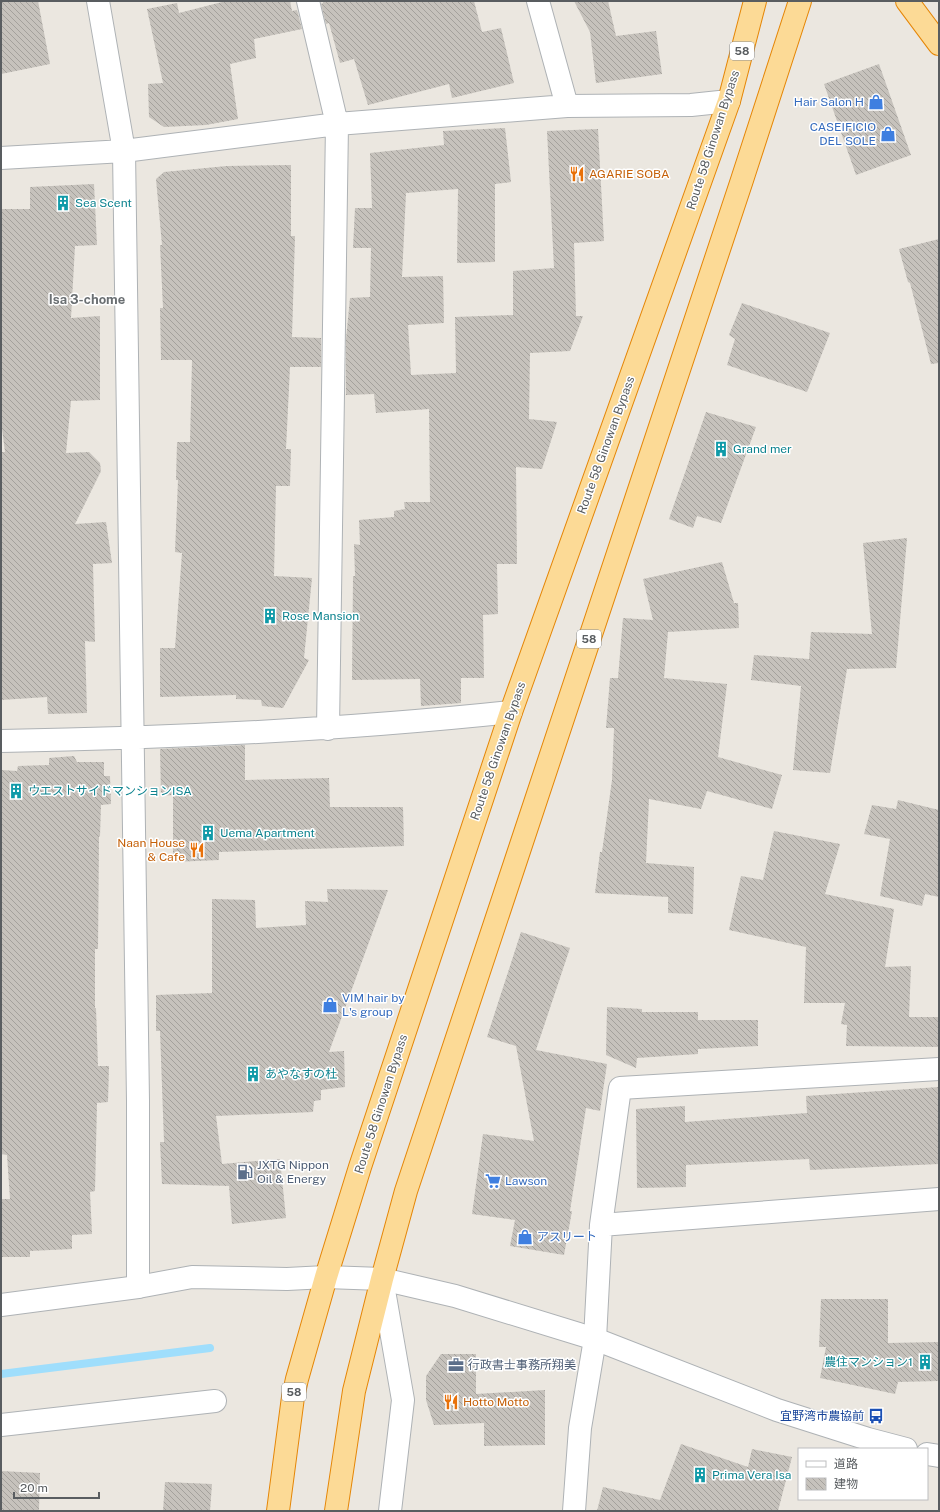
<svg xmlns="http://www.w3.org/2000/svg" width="940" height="1512" font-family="'Public Sans','Noto Sans JP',sans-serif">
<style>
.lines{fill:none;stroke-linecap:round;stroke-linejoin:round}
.stream{stroke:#9fdefc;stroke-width:8}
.building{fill:url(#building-back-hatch)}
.minor-casing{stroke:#aeb2b5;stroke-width:24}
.tertiary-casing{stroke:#aeb2b5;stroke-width:24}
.trunk-casing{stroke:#e58606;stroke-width:24}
.minor{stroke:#fff;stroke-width:22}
.tertiary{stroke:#fff;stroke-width:22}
.trunk{stroke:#fcda96;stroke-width:22}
.labels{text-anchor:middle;stroke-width:3;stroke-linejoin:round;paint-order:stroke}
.shield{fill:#fff;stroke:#8b8e90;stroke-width:1}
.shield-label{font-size:11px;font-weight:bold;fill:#595d60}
.shop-label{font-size:12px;fill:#366cbe;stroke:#fff;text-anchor:start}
.street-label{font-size:12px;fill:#595d60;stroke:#fff}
.food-label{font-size:12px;fill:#c56008;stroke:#fff;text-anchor:start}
.culture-label{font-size:12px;fill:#0d838f;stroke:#fff;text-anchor:start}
.service-label{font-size:12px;fill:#4e5e75;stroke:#fff;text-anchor:start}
.transit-label{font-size:12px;fill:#164399;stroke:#fff;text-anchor:end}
.neighbourhood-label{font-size:13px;font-weight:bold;fill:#6a6f72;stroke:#fff}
</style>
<defs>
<pattern id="building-back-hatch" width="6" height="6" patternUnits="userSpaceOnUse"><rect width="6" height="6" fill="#c6c2bc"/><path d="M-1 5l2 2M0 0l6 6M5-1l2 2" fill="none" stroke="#a4a19c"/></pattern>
</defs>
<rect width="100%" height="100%" fill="#ebe7e0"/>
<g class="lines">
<path class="stream" d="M1 1374 210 1348"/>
</g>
<path class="building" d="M1 1H38L50 64 1 74Z
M226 1H290L292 11 297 10 302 29 254 39 256 58 230 64 238 119 206 125 164 127 149 117 148 84 163 83 147 9 177 3 179 13Z
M323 1H474L482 32 501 28 514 83 452 98 449 84 368 105 354 59 340 63 329 23 326 24 321 4 323 3Z
M574 1H608L616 36 656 31 662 74 596 83 590 32Z
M879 64 911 155 856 175 824 84Z
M505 128 511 182 495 184V262L457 263 458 189 406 193 402 277 443 276 444 323 408 325 411 375 456 373 455 317 513 315V271L554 268 547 131 598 129 604 241 574 243 576 316H583L570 351 530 353 529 419 557 422 542 469 516 467 517 564H497L498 614 483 615 484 678H461V703L421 706 420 679 352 680 353 576H355L354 544 360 545 359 520 394 517V511L405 509 404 502H430L429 409 376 413 374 394 346 395V339L350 298 370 297 371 248H353L355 208H372L370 153 444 145 443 131Z
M291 165V236H295L292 337 321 338V367H290L286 449H291L290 486H276L274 576 312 578 304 658 309 660 283 708 262 706 261 700 236 699V695L160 697V648H175L182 553 175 552 178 480H176L177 442H190L192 360H161L160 308H163L160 245H162L156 179 164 172 227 166Z
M94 184 97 245 75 246 71 318 100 316V400L71 401 66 453 89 452 100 463 101 471 75 524 106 522 112 563 93 564 95 642 85 641 87 713 48 714 47 697 1 700V452H5L1 421V209H30V187Z
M939 239V363L931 364 910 283 908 282 899 249Z
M742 303 830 333 807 392 727 365 735 339 729 335Z
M706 412 756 427 721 523 697 516 693 528 669 519Z
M907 538 896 668 847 669 830 773 793 770 801 686 751 680 754 655 809 659 811 632 872 634 863 543Z
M722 562 734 603H738L739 628 668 632 664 678 727 684 718 757 782 775 772 809 707 791 701 809 649 799 646 863 694 867 693 914 668 913V897L595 893 600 852H602L612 780 614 728H606L610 678H618L623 618 653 620 643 579Z
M245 745V780L329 778 330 807H403L404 846 219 852V860L173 862V795L161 796 160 749Z
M74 756 77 762H104V776H110L111 804 101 805 100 836 99 837 98 949H95V1008H96L98 1066H109L108 1102 97 1103 95 1191 90 1192 92 1234 72 1235V1249L30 1251V1257H2L1 1199H10L7 1155 1 1154V770L17 771 18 766 49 765V758Z
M898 800 939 810V897L925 894 922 906 880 896 890 839 864 834 872 805 896 809Z
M774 831 840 844 825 894 894 909 885 967 911 966 909 1017H939V1047L846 1046 847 1025 841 1024 845 1003H804L806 947 729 930 741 876 763 880Z
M327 889 388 890 329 1052 344 1051 345 1087 321 1090V1100L314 1101 313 1112 216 1116 222 1164 280 1159 286 1218 232 1224 229 1186 162 1184 160 1142H164L160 1031H156V995L212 993V899L255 900 256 928 306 925 305 901 328 902Z
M521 932 570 948 536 1050 607 1064 600 1111 586 1108 570 1211H572L564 1255 510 1246 515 1220 472 1214 483 1134 534 1141 516 1046 487 1037Z
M607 1007 642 1009V1012H698V1020H758V1046L698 1049V1054L637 1058 636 1068 606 1055Z
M939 1087V1164L810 1170 809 1159 686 1165V1187L637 1188 636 1109 685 1106V1122L807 1113 806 1096Z
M821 1299H888V1343L939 1342V1381L898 1382 895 1394 820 1378 826 1347H819Z
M441 1354H476V1394L545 1390V1445L484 1446V1423L434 1425 426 1400V1376Z
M681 1444 748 1467 752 1449 792 1457 778 1511H597L603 1487 660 1500Z
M1 1471 40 1473 39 1511H1Z
M165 1482 212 1484 210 1511H163Z"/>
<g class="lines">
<defs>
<path id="minor" d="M98 1 124 151 138 1101V1287
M308 1 337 124 328 729
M538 1 567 106
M1 158 124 151 337 124 567 106 691 105 729 101
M1 741C172 738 341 730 511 712
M601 1225 939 1199
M382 1279 403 1400 390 1511
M1 1425 215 1401
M574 1511 580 1428 595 1339 601 1225 620 1088 939 1069"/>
<path id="tertiary" d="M1 1305 138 1287 192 1277 287 1279 326 1277 382 1279 455 1296 595 1339 777 1410 868 1439 906 1449
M927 1454 939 1456"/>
<path id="trunk" d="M907 1 939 44
M278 1511 293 1397 297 1379 326 1277 360 1167 511 712 729 101 755 1
M336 1511 354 1391 382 1279 406 1191 742 180 800 1"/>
</defs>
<use href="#minor" class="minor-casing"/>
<use href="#tertiary" class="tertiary-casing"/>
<use href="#trunk" class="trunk-casing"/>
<use href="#minor" class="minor"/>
<use href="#tertiary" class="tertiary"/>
<use href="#trunk" class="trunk"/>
</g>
<defs>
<symbol id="shop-bare" viewBox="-9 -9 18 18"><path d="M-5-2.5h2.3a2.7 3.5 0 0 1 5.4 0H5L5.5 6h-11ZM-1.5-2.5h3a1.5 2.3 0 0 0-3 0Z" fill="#3f7fe0" stroke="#fff" stroke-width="2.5" paint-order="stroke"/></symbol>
<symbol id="restaurant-bare" viewBox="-9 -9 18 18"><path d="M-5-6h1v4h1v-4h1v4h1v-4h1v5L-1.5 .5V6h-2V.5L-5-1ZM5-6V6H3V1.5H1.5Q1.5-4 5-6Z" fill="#e8710a" stroke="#fff" stroke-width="2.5" paint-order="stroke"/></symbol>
<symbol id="building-bare" viewBox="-9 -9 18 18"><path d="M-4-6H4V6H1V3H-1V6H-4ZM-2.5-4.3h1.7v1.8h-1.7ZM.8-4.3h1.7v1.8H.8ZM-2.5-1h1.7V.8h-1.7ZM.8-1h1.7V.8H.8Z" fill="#0f9aa8" stroke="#fff" stroke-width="2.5" paint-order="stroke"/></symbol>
<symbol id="fuel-bare" viewBox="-9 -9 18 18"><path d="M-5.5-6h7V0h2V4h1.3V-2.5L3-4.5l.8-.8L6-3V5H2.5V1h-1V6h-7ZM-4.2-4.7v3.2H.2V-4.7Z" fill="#5c6f8a" stroke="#fff" stroke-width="2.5" paint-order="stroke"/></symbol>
<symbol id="supermarket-bare" viewBox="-9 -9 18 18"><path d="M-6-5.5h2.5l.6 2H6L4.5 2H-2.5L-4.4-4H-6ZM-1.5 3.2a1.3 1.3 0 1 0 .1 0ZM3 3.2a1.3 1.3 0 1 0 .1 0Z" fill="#3f7fe0" stroke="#fff" stroke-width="2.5" paint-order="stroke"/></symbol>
<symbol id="office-bare" viewBox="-9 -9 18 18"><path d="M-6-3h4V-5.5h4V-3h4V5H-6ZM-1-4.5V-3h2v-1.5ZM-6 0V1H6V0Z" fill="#5c6f8a" stroke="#fff" stroke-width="2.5" paint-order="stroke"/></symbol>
<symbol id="bus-bare" viewBox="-9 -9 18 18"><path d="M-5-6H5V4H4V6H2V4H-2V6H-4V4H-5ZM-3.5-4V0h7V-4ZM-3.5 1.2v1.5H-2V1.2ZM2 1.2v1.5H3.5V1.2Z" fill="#1a4fb4" stroke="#fff" stroke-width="2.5" paint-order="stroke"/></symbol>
</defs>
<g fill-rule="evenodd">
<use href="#shop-bare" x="865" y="91" width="22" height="22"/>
<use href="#shop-bare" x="877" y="123" width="22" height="22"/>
<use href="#restaurant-bare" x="566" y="163" width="22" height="22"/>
<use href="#building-bare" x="52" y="192" width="22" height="22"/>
<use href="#building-bare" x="710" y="438" width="22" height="22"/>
<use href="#building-bare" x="259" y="605" width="22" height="22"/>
<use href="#building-bare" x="5" y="780" width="22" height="22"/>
<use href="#building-bare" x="197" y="822" width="22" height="22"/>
<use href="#restaurant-bare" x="186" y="839" width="22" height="22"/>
<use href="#shop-bare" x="319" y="994" width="22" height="22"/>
<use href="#building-bare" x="242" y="1063" width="22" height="22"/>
<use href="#fuel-bare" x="234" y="1161" width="22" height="22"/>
<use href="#supermarket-bare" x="482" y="1170" width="22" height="22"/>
<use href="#shop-bare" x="514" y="1226" width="22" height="22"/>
<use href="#building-bare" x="914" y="1351" width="22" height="22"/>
<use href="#office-bare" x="445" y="1354" width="22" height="22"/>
<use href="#restaurant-bare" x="440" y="1391" width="22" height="22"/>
<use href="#bus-bare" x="865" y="1405" width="22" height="22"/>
<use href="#building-bare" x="689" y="1464" width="22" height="22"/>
</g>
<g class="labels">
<g class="shield">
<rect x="730" y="42" width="24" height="18" rx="3"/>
<rect x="577" y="630" width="24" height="18" rx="3"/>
<rect x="282" y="1383" width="24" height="18" rx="3"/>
</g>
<g class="shield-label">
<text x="742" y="55">58</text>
<text x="589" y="643">58</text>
<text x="294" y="1396">58</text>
</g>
<g class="shop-label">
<text x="864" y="106" text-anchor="end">Hair Salon H</text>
<text x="876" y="131" text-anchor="end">CASEIFICIO<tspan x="876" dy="14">DEL SOLE</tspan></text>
<text x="342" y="1002">VIM hair by<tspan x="342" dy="14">L's group</tspan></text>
<text x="505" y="1185">Lawson</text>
<text x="537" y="1241">アスリート</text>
</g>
<g class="street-label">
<text transform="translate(713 140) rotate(-72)" y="4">Route 58 Ginowan Bypass</text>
<text transform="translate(606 445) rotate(-70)" y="4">Route 58 Ginowan Bypass</text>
<text transform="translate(498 751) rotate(-71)" y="4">Route 58 Ginowan Bypass</text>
<text transform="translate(381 1104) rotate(-72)" y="4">Route 58 Ginowan Bypass</text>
</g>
<g class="food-label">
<text x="589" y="178">AGARIE SOBA</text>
<text x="185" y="847" text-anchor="end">Naan House<tspan x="185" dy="14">&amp; Cafe</tspan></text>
<text x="463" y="1406">Hotto Motto</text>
</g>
<g class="culture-label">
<text x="75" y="207">Sea Scent</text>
<text x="733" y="453">Grand mer</text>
<text x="282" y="620">Rose Mansion</text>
<text x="28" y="795">ウエストサイドマンションISA</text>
<text x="220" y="837">Uema Apartment</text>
<text x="265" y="1078">あやなすの杜</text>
<text x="913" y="1366" text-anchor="end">農住マンション1</text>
<text x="712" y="1479">Prima Vera Isa</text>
</g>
<g class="service-label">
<text x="257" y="1169">JXTG Nippon<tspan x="257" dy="14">Oil &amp; Energy</tspan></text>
<text x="468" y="1369">行政書士事務所翔美</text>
</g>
<g class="transit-label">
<text x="864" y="1420">宜野湾市農協前</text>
</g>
<g class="neighbourhood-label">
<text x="87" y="304">Isa 3-chome</text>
</g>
</g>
<rect width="940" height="1512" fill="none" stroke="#595d60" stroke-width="4"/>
<rect x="798" y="1448" width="130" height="52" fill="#ffffff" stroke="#bdbebf"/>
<rect x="806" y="1461" width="20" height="6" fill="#ffffff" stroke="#bdbebf"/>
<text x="834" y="1468" font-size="12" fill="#595d60">道路</text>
<rect x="806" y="1478" width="20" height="12" fill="url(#building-back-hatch)" stroke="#bdbebf"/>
<text x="834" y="1488" font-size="12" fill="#595d60">建物</text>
<path d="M14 1492v6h85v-6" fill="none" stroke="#595d60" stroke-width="2"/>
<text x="20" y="1492" font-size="12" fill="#595d60" stroke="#ffffff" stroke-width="3" paint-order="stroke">20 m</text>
</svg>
